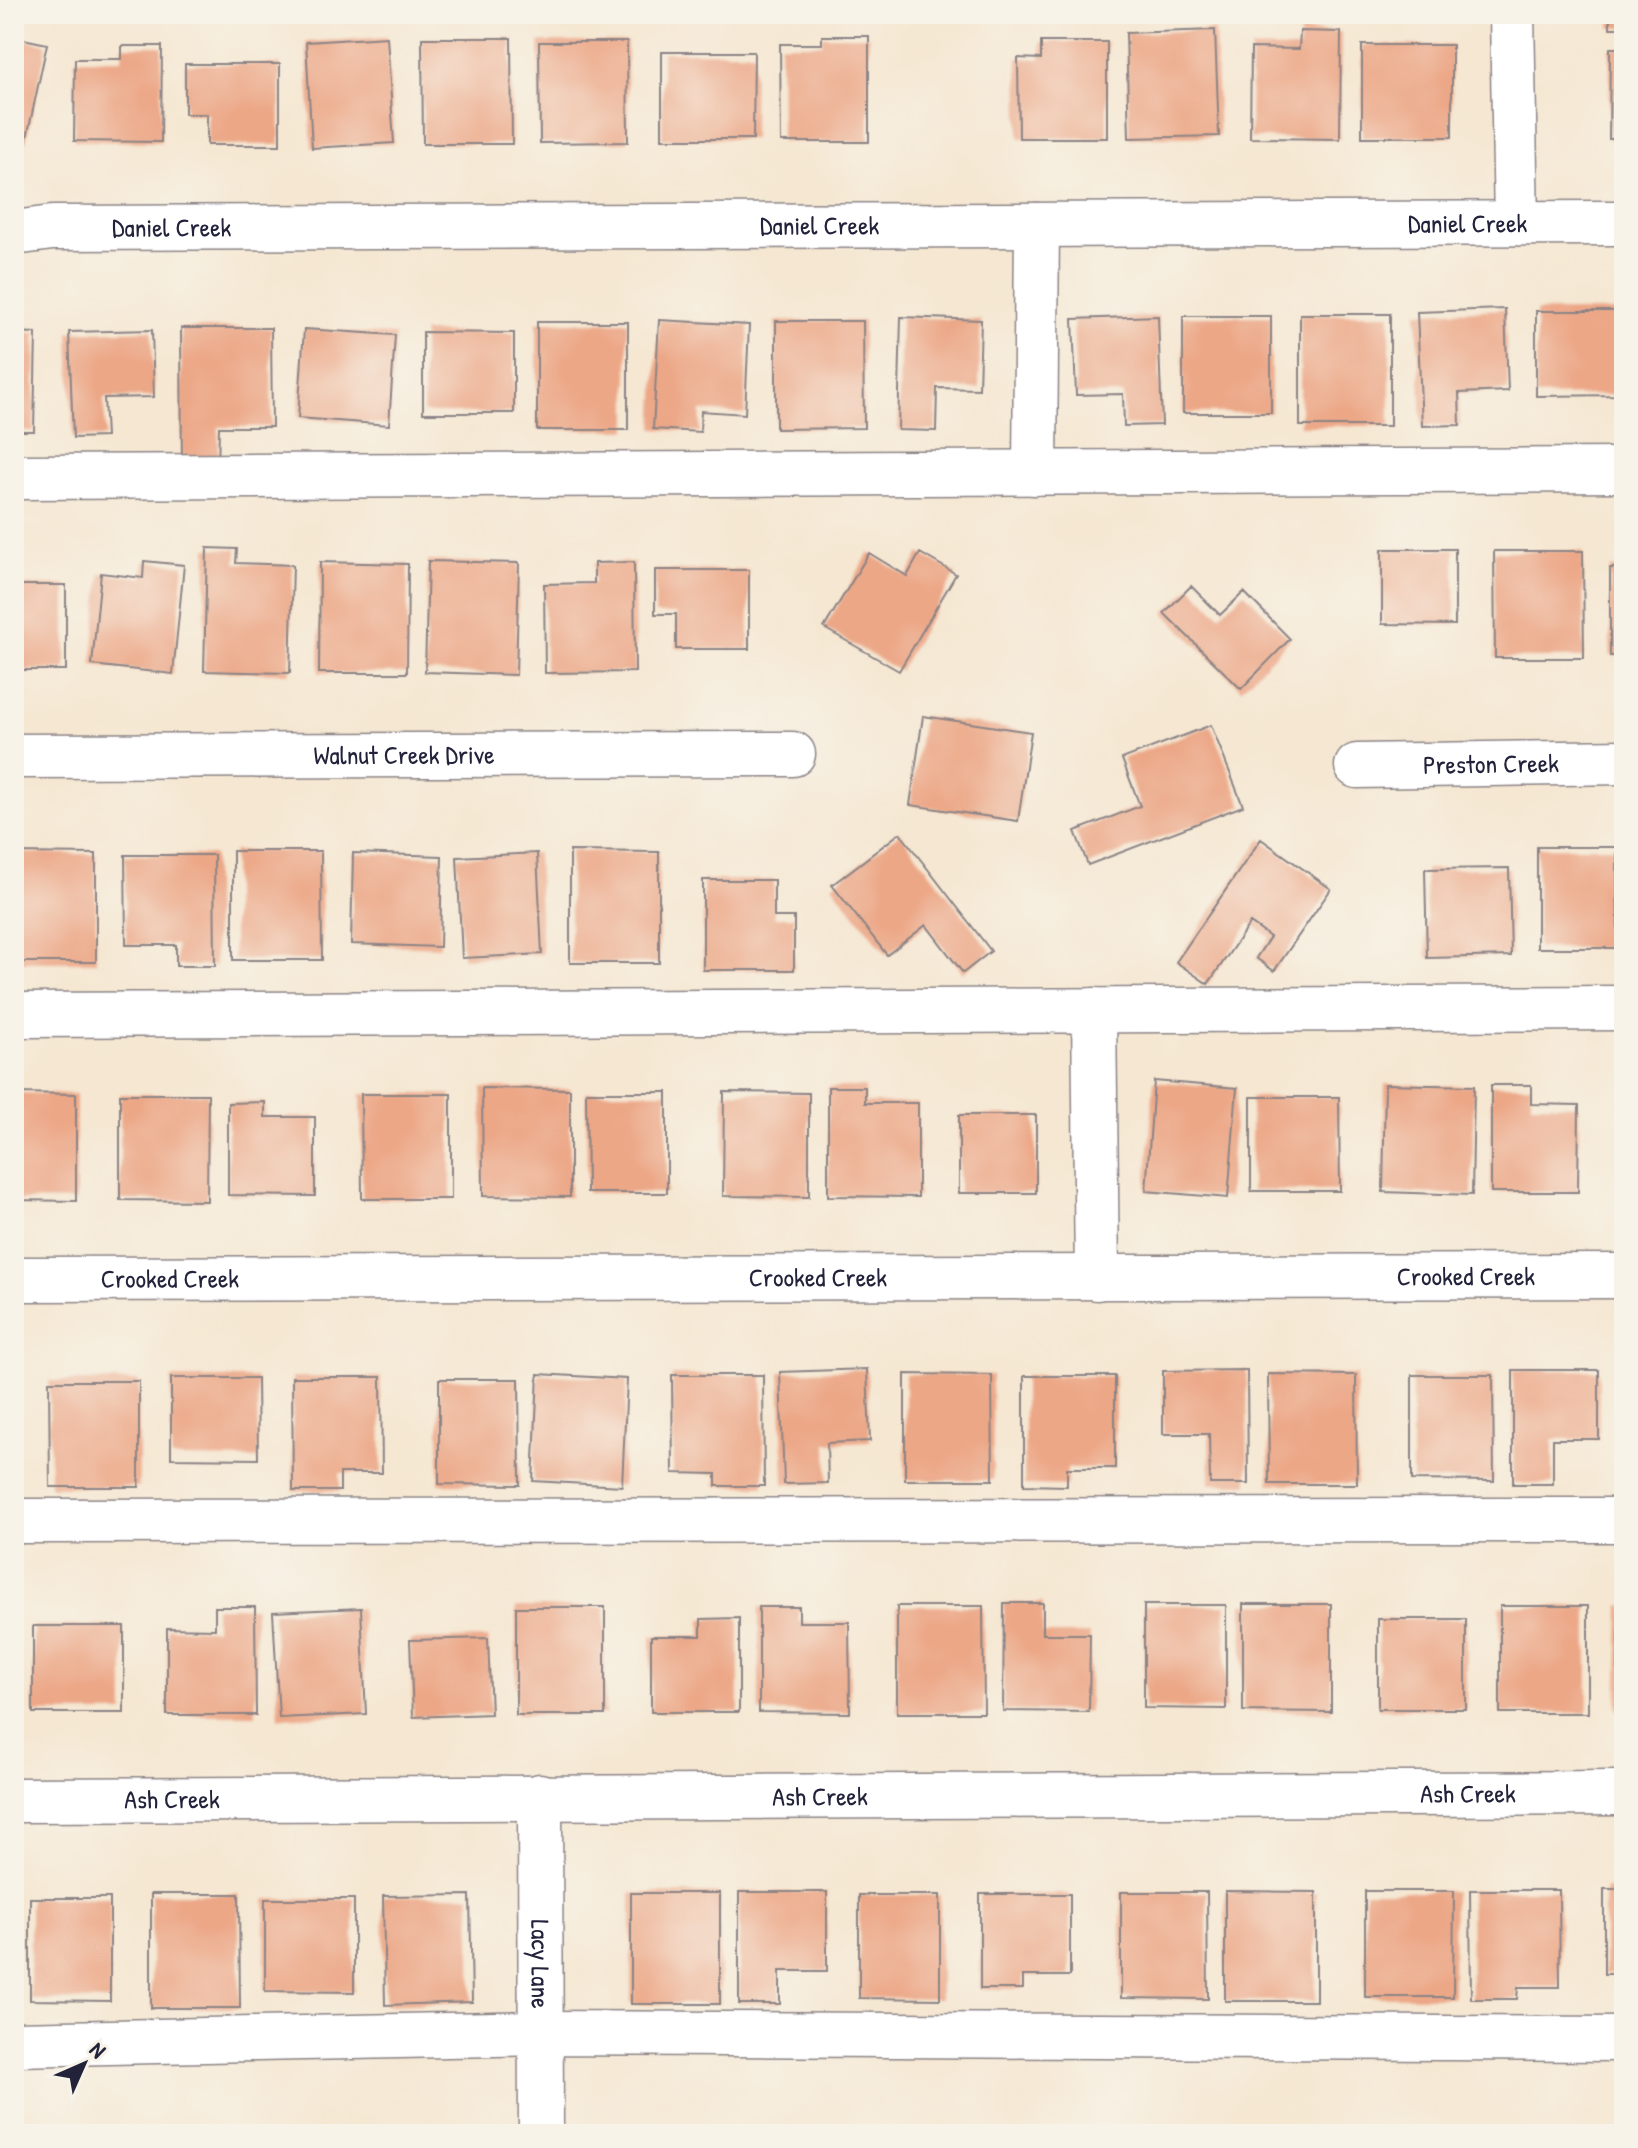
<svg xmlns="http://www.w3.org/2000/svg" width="1638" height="2148" font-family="'Patrick Hand',sans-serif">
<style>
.building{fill:#eca787}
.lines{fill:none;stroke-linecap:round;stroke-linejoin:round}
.minor-casing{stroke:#8c8486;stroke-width:47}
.minor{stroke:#fff;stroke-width:44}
.labels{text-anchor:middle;stroke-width:8;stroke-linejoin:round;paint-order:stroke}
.street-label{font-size:26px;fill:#22223b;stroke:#f7f3e8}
</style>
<rect width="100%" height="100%" fill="#f7f3e8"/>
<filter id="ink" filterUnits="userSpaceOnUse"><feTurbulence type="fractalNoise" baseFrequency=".0125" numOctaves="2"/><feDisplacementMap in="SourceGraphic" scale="16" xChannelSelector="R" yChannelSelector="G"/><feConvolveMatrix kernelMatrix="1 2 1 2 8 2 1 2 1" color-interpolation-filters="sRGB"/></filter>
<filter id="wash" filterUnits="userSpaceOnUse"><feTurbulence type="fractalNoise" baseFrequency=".006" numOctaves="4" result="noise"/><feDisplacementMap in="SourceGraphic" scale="32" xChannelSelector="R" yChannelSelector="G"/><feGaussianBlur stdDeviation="1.8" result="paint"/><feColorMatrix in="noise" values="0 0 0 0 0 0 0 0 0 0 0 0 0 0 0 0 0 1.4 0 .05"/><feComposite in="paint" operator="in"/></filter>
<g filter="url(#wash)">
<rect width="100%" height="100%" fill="#f5e7d2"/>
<g id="blocks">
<path class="building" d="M1610 14H1624V28H1610Z
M1215 30 1219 136 1129 138 1126 33Z
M1300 31 1341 32 1340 139 1250 138 1251 48 1299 49Z
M822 36H869V142H781L780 44H822Z
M14 37 47 44 25 147 14 144Z
M387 37 394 143 312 148 306 42Z
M422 38H511L512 144H423Z
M539 42H627L628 142 540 143Z
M1041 42H1107V138H1019L1018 58 1041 59Z
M1362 45H1452V137H1362Z
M122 46H162L161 142 74 141 75 59H122Z
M1610 48H1624V139H1609Z
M662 52H754L753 139H662Z
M185 64H280V145H207V114H185Z
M1505 309 1508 391 1459 393 1460 425 1422 426 1417 312Z
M1536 311H1624V395L1536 396Z
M1300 314H1390V426H1300Z
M1158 316 1162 425 1124 426 1123 394 1076 395 1073 319Z
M1183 316H1271V413H1183Z
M901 317 981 320 979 389 937 388 936 431 898 430Z
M659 320 749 325 745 414 701 411 700 432 653 429Z
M776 321H863L864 428 776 429Z
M537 322H628V430H537Z
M181 328H271L272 427H219L218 471H182Z
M304 329 395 335 389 425 298 418Z
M152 330 154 397 104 398 106 437 73 438 69 332Z
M14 332 36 333 34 431H14Z
M423 332 514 333V413H423Z
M207 548 237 549 236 563 293 565 290 673 204 671Z
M1382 549H1455V625L1382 624Z
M1494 551H1583L1584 658H1495Z
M869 553 907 576 920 553 956 574 899 671 824 628Z
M144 561 184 565 173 674 92 665 101 573 143 578Z
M428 561 519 563 516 675 425 672Z
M320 562 408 564 407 673H319Z
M634 562 635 672 545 673 544 584 594 583V563Z
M1610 568H1624V656H1610Z
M655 570H749V649H676V614H655Z
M14 575H19V585H66V670H14Z
M1191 586 1220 615 1244 592 1290 639 1241 689 1164 613Z
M923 716 1031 732 1018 821 910 805Z
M1211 725 1243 806 1088 865 1075 831 1140 806 1122 759Z
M900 833 991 951 963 973 926 925 887 955 832 885Z
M1261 839 1331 889 1274 971 1256 958 1270 937 1250 923 1208 984 1176 962Z
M1537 847H1617L1618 948H1537Z
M233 851H321L322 960H233Z
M570 851 659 852V963H570Z
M14 853 96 854V962H14Z
M353 853 442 856 440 947 351 944Z
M537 853 542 954 462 958 457 857Z
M125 855H214L215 966H176V945H126Z
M1509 868 1511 956 1427 958 1425 869Z
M703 880H774V917H794V970H703Z
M1154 1081 1237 1088 1228 1198 1146 1191Z
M1385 1084 1474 1086 1472 1195 1383 1192Z
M1491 1085H1531V1104L1579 1105 1578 1192H1491Z
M828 1087H865V1103H918V1197L828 1196Z
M482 1088 570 1089V1197L483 1196Z
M586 1092H667V1193H587Z
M724 1092 809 1093V1197L723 1196Z
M14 1093 76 1094V1201L14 1200Z
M120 1094H208L207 1201 120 1200Z
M361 1094H451V1199H362Z
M1251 1097H1339L1340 1191H1251Z
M265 1102V1117H315V1196L228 1195V1103Z
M959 1115H1036V1193H959Z
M867 1369 870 1441 827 1443 828 1483 784 1484 780 1372Z
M1247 1370 1248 1484H1210L1209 1434H1163V1371Z
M1513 1370H1599V1439H1553V1484H1513Z
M538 1374 627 1379 622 1486 533 1481Z
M905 1374 992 1375 993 1480H905Z
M1268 1374 1356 1375 1357 1484H1269Z
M672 1375H763L764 1486H716V1474L673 1473Z
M1412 1375H1493L1494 1481 1412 1480Z
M1024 1376H1115V1468H1067V1486L1024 1485Z
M292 1377H381L382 1473H340V1491H293Z
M171 1378H257L258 1459 171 1458Z
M439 1379H519L520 1485 439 1484Z
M49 1381H139V1487H50Z
M1004 1603H1043V1634H1090L1089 1712 1003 1711Z
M1243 1604H1331V1712L1243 1711Z
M1144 1605H1226V1709L1144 1708Z
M1620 1605H1624V1710H1617Z
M897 1606H983L984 1713H897Z
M1500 1606H1588V1713H1500Z
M215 1607H255L256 1715H167V1628L215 1629Z
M516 1607H605V1715H516Z
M759 1607H799V1622H849L850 1713 759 1712Z
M361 1608 366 1714 279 1718 273 1612Z
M739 1618V1712H651V1636H701V1619Z
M1378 1619H1466V1709H1378Z
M33 1626H124V1713H33Z
M488 1638 491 1714 413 1717 410 1640Z
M1604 1889H1624V1974H1604Z
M1470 1890H1559L1560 1987H1518L1517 1999H1471Z
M1225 1891 1316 1892V2001H1225Z
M1365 1891H1454L1453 1997H1365Z
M739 1892H827V1971H780V2004H739Z
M1121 1892H1207L1208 1999 1121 1998Z
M631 1893H720V2004H631Z
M151 1894H239L240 2008H151Z
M980 1894H1070V1976H1023V1989H980Z
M470 1895 472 2002 385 2005 383 1896Z
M859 1895H940V1999L859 1998Z
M30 1898H110V2001L30 2000Z
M265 1899H354V1992L265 1991Z"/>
</g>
</g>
<g filter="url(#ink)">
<use href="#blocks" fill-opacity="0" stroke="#8c8486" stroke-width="2"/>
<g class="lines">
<defs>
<g id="minor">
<path d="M1512 14 1516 223"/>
<path id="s1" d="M14 233 52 228 1624 223"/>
<path d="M1035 473 1037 225"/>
<path d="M14 477 1624 470"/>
<path id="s2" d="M14 756 793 754"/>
<path id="s3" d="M1357 766 1624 762"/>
<path d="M1094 1010 1097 1278"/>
<path d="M14 1015 1624 1008"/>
<path id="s4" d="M14 1279 1624 1276"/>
<path d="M14 1521 1624 1520"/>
<path id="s5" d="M540 1796 541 2134"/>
<path id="s6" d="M14 1800 1624 1793"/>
<path d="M14 2044 541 2033 1624 2039"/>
</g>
</defs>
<use href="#minor" class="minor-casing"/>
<use href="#minor" class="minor"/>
</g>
</g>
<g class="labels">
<g class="street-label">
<text dy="9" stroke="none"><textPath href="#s1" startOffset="1454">Daniel Creek</textPath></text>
<text dy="9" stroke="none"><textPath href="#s1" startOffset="806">Daniel Creek</textPath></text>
<text dy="9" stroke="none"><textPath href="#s1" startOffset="158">Daniel Creek</textPath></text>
<text dy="9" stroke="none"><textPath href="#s2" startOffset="390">Walnut Creek Drive</textPath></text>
<text dy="9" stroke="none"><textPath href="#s3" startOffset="134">Preston Creek</textPath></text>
<text dy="9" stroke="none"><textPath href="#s4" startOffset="1452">Crooked Creek</textPath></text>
<text dy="9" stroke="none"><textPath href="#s4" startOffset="804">Crooked Creek</textPath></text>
<text dy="9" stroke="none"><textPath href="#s4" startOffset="156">Crooked Creek</textPath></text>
<text dy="9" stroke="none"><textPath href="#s6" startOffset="1454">Ash Creek</textPath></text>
<text dy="9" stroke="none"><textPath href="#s6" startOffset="806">Ash Creek</textPath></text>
<text dy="9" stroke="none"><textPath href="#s6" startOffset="158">Ash Creek</textPath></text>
<text dy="9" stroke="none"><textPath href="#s5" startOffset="168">Lacy Lane</textPath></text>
</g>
</g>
<rect width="1638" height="2148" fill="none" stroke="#f7f3e8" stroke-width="48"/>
<g transform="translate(84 2064) rotate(45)" stroke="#f7f3e8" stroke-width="6" paint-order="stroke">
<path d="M0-6L14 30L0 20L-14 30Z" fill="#22223b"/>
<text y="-12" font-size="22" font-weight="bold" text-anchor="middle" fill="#22223b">N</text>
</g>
</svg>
